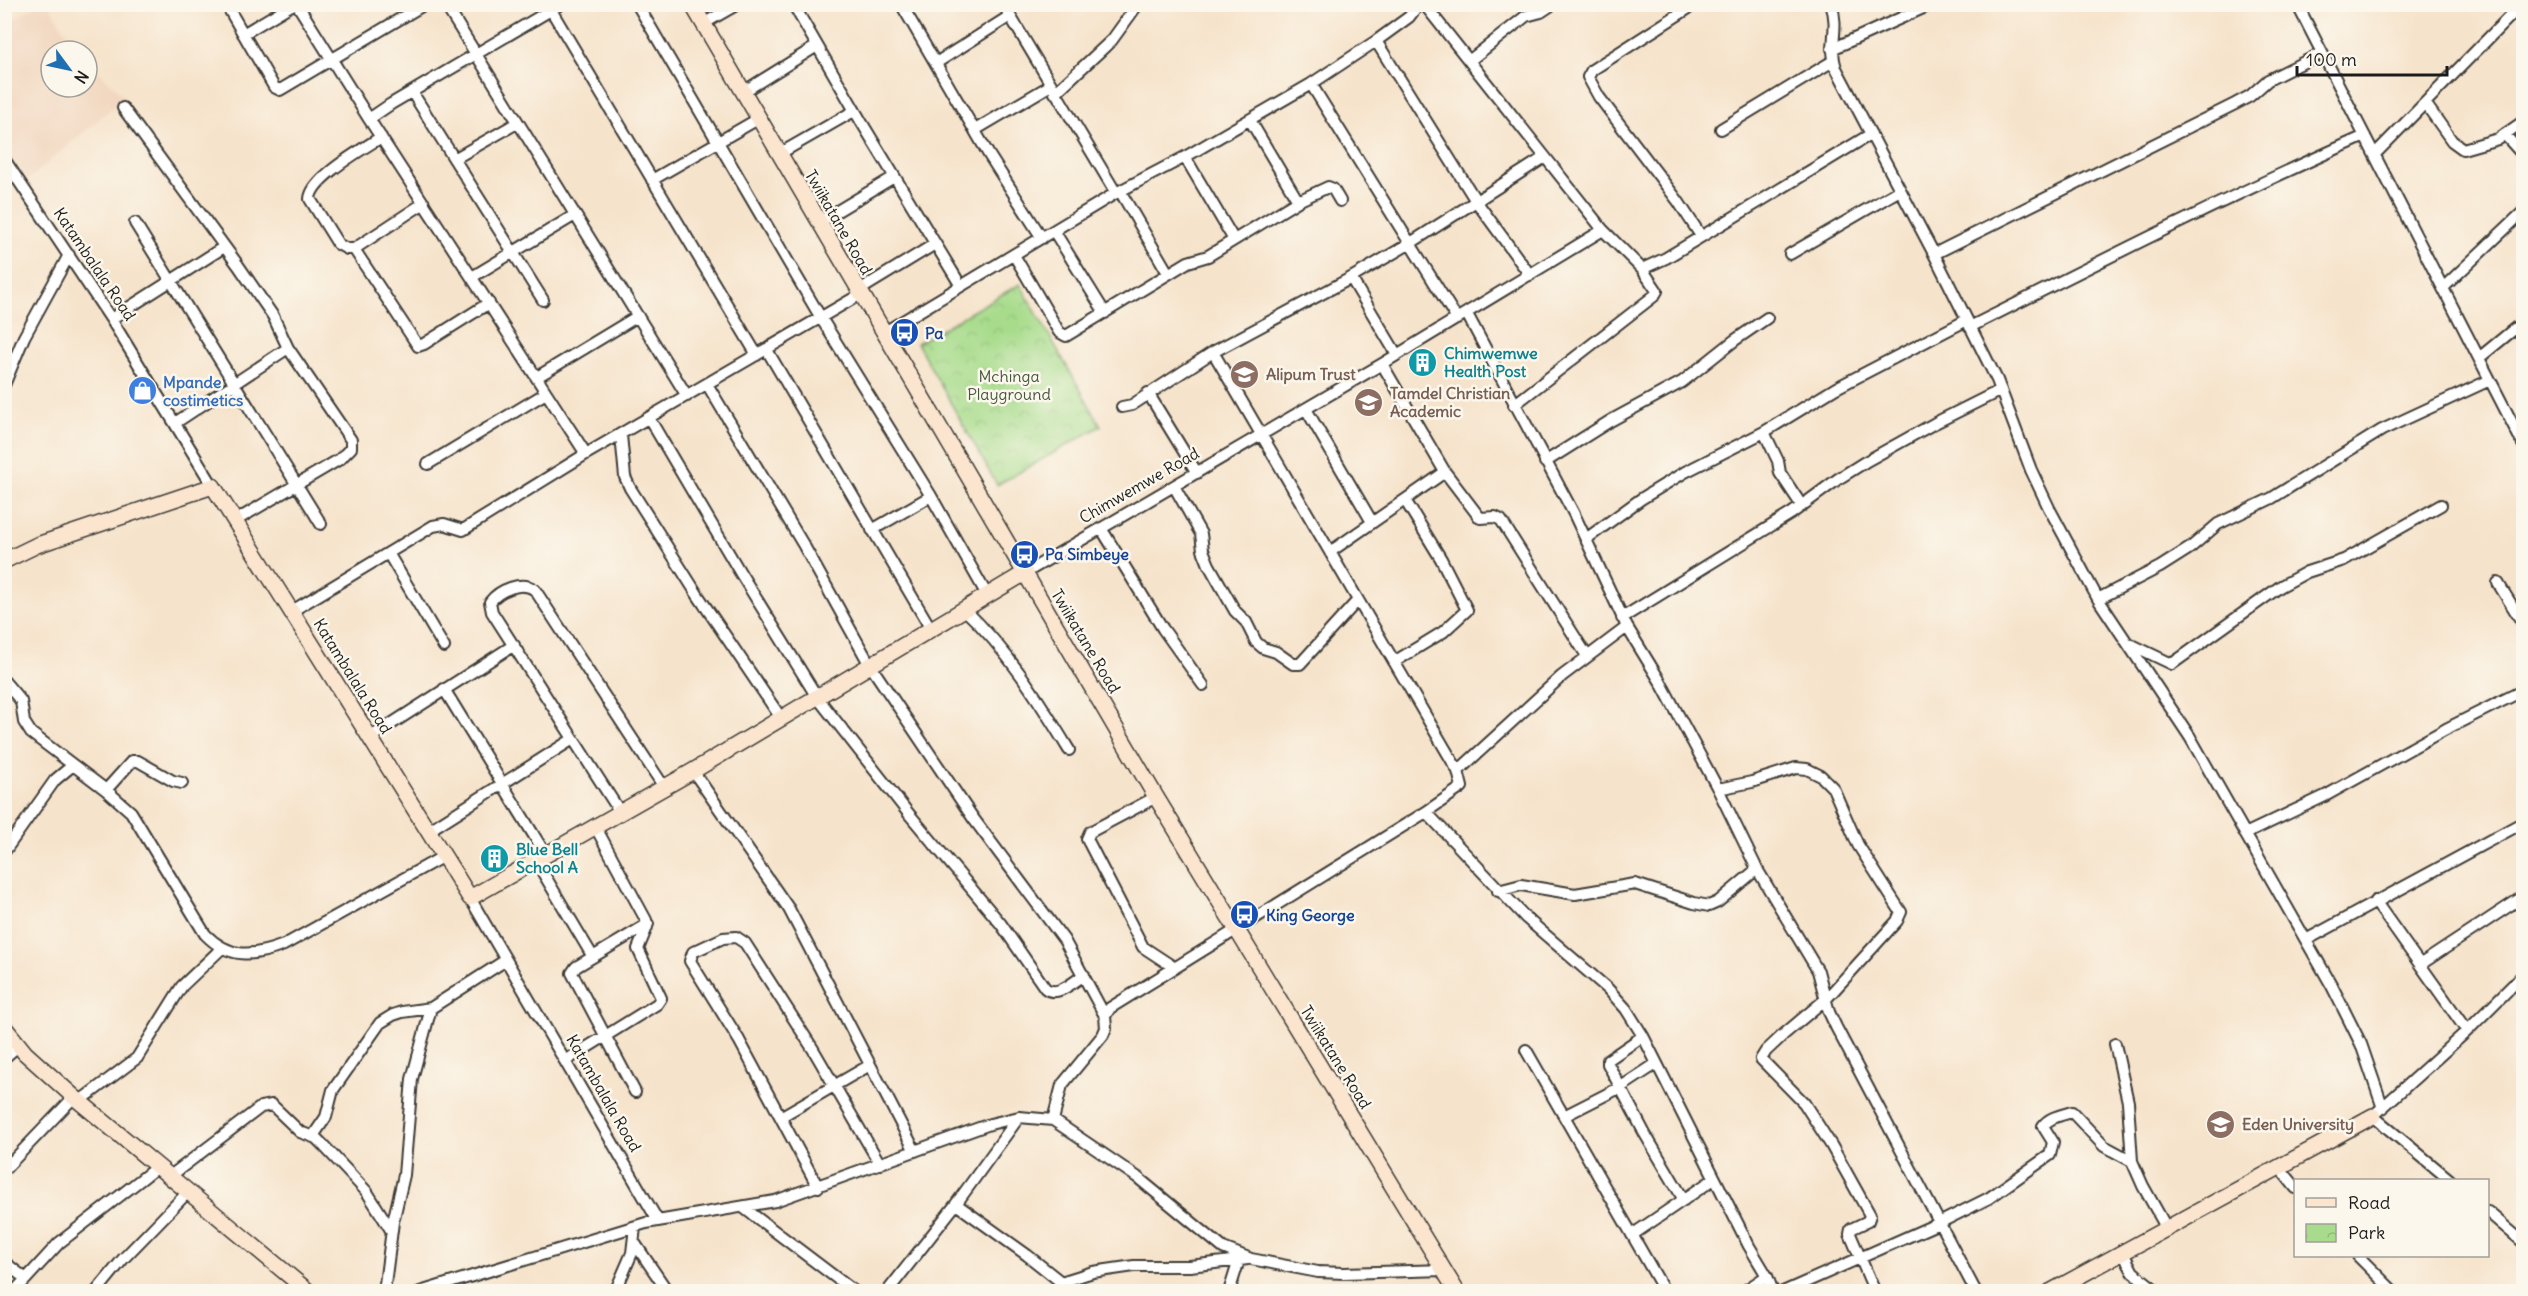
<svg xmlns="http://www.w3.org/2000/svg" width="2528" height="1296" font-family="Delius,sans-serif">
<style>
.built{fill:#f1d5bd}
.park{fill:url(#park-crowns);stroke:#627c54;stroke-width:1.5}
.lines{fill:none;stroke-linecap:round;stroke-linejoin:round}
.street-casing{stroke:#3d3a36;stroke-width:14}
.secondary-casing{stroke:#3d3a36;stroke-width:18}
.street{stroke:#fff;stroke-width:10}
.secondary{stroke:#fbe5cf;stroke-width:15}
.labels{text-anchor:middle;stroke-width:5;stroke-linejoin:round;paint-order:stroke}
.street-label{font-size:16px;fill:#1c1c1c;stroke:#fbf7ec}
.transit-label{font-size:16px;font-weight:bold;fill:#164399;stroke:#fbf7ec;text-anchor:start}
.culture-label{font-size:16px;font-weight:bold;fill:#0d838f;stroke:#fbf7ec;text-anchor:start}
.education-label{font-size:16px;font-weight:bold;fill:#785e54;stroke:#fbf7ec;text-anchor:start}
.park-label{font-size:16px;fill:#46563e;stroke:#fbf7ec}
.shop-label{font-size:16px;font-weight:bold;fill:#366cbe;stroke:#fbf7ec;text-anchor:start}
</style>
<defs>
<pattern id="park-crowns" width="20" height="18" patternUnits="userSpaceOnUse" patternTransform="scale(1.5)"><rect width="20" height="18" fill="#a8dc8c"/><path d="M2 6a3 3 0 1 1 6 0M12 15a3 3 0 1 1 6 0" fill="none" stroke="#90bc78"/></pattern>
</defs>
<rect width="100%" height="100%" fill="#fbf7ec"/>
<filter id="ink" filterUnits="userSpaceOnUse"><feTurbulence type="fractalNoise" baseFrequency=".0167" numOctaves="2"/><feDisplacementMap in="SourceGraphic" scale="12" xChannelSelector="R" yChannelSelector="G"/><feConvolveMatrix kernelMatrix="1 2 1 2 8 2 1 2 1" color-interpolation-filters="sRGB"/></filter>
<filter id="wash" filterUnits="userSpaceOnUse"><feTurbulence type="fractalNoise" baseFrequency=".008" numOctaves="4" result="noise"/><feDisplacementMap in="SourceGraphic" scale="24" xChannelSelector="R" yChannelSelector="G"/><feGaussianBlur stdDeviation="1.35" result="paint"/><feColorMatrix in="noise" values="0 0 0 0 0 0 0 0 0 0 0 0 0 0 0 0 0 1.4 0 .05"/><feComposite in="paint" operator="in"/></filter>
<g filter="url(#wash)">
<rect width="100%" height="100%" fill="#f6e3cb"/>
<path class="built" d="M37 5H49L77 51H51V87H87V61L125 97 24 183 5 151 4 25Z"/>
<path class="park" d="M1020 284 1101 426 997 485 917 343Z"/>
</g>
<g filter="url(#ink)">
<g class="lines">
<defs>
<path id="street" d="M226 4 274 87 280 90 425 4
M297 4 369 119
M445 4 687 396
M561 4 391 104 369 119 586 454 861 294
M637 4 821 318 931 496 987 595
M793 4 862 123 961 286
M901 4 989 155 1042 238
M1003 4 1116 193
M1424 4 1603 230 1642 269 1657 291 1654 296 1514 405
M1695 4 1592 70 1588 77 1599 97 1678 201 1701 236
M1831 4C1840 29 1828 45 1836 68L1934 254 1997 380 2031 470 2049 508 2098 599 2190 737 2332 986 2361 1044 2383 1108
M2297 4 2524 446
M551 10 757 355
M703 24 738 4
M243 34 293 4
M1376 41 1476 201 1530 275
M1832 49 1932 4
M1469 61 1526 16 1541 12 1553 4
M936 63 1010 16
M1311 84 1457 319
M412 92 543 300
M743 92 817 46
M1055 93 1112 40 1138 4
M2425 103 2452 141 2463 149 2498 139 2524 121
M123 108 238 265 273 316 288 348 351 440V448L340 459 235 521
M1250 120 1298 201
M1721 129 1833 61
M975 130 1051 85
M2505 135 2524 156
M381 137C363 149 311 178 310 199L338 244 347 249H354L424 203
M779 154 854 111
M2375 154 2522 4
M1185 157 1234 240
M4 159 111 319 213 486
M454 159 517 123
M652 180 758 119
M1120 191 1168 273
M819 222 894 177
M135 223 321 524
M1054 231 1105 313
M354 249 418 346 424 344 489 303
M1790 254 1900 190
M1934 254 2235 104 2250 96 2268 80 2322 53
M1014 255 1059 332 1066 336 1188 262 1208 256 1298 201 1328 187 1333 189 1340 201
M1642 269 1666 258 1871 134
M472 277 575 215
M1351 278 1409 244 1545 157
M2443 288 2524 211
M858 291 935 244
M1467 314 1574 514 1627 627 1660 681 1718 789 1757 869 1818 971 1829 1012 1836 1027 1976 1292
M111 319 224 247
M1970 327C2101 261 2231 195 2365 136
M883 333 1116 193 1185 157 1311 84 1376 41 1409 17 1419 4
M767 350 931 629
M2479 358 2524 321
M1382 364 1445 472 1480 518 1495 517 1501 520 1587 656
M537 377 638 316
M707 384 804 546 870 665 973 818 1064 940 1105 1016 1106 1028 1103 1035 1062 1085 1053 1120
M4 385 24 337 69 255
M1148 393 1197 473
M1122 407 1132 405 1213 352 1351 278 1397 355
M1306 409 1372 522
M649 418 741 574 817 697 909 814 1001 924 1045 988C1057 998 1073 982 1084 975
M175 423 288 348
M1764 432 1778 461 1780 473 1802 506
M621 435 625 477 630 488 697 594 781 718
M1545 462 1610 421 1682 382 1735 340 1767 318
M428 464 546 393
M1174 486 1201 534 1203 550 1209 565 1235 611 1246 622 1256 642 1263 648 1276 652 1293 664H1300L1358 600
M1101 528 1163 629 1203 685
M872 530 931 496
M1586 539 1641 499 1685 472 1764 432 1836 388 1967 320
M1330 552 1445 472
M388 553 444 647
M1025 573 1382 364 1603 230
M2498 583 2524 625
M2098 599 2160 567 2190 548 2218 524 2272 498 2382 430 2490 380
M964 609C1008 650 1038 699 1069 750
M292 611 433 526 444 524 463 530 586 454
M1622 618 1792 513 1838 479 1865 462 1935 423 2001 390
M2130 644 2172 664 2281 586 2307 572 2344 560 2441 505
M1394 662 1443 632 1467 610 1441 559 1405 500
M4 681 21 701 24 722 31 733 106 790 131 812 205 934C229 959 253 957 284 945L444 856
M444 689 546 855
M371 737 514 645
M693 771 789 909 915 1151
M1458 771 1562 676 1627 627
M1718 789 1752 782 1796 768 1807 769 1821 776 1833 788 1858 845 1901 912 1897 921 1827 998 1783 1035 1766 1051 1761 1059 1804 1103 1831 1145 1870 1215 1868 1221 1851 1229 1850 1234 1875 1292
M106 790 132 761H138L173 781 182 783
M1156 797 1090 832 1087 839 1143 947 1175 968
M620 812 492 612 490 602C499 590 522 580 535 590L664 787
M1426 812 1526 918 1608 989 1626 1009 1643 1036 1749 1246 1767 1276 1773 1292
M428 831 573 739
M2245 834 2325 796 2446 729 2524 690
M4 852 55 780 73 765
M536 861 593 957
M1498 891 1521 885 1575 894 1635 884 1694 903 1709 906 1718 902 1757 869
M470 898 658 1221
M2375 901 2467 1031
M2306 940 2524 822
M2421 964 2518 900
M1105 1016 1110 1008 1426 812 1462 787 1458 771 1213 352
M1643 1036 1608 1060V1064L1645 1134 1684 1200
M2115 1044 2128 1102 2132 1161 2143 1186 2166 1227
M1526 1050 1665 1292
M4 1058 19 1045
M565 1061 657 1004 661 998 638 949 647 927 646 920 595 826
M635 1092 572 973 576 967 648 924
M80 1101 137 1058 182 986 222 948
M782 1116 870 1065
M1564 1116 1621 1087 1656 1064
M313 1136 326 1117 333 1090 380 1023 393 1015 402 1012 431 1008 506 960
M2279 1167 2296 1188
M4 1170 74 1097
M169 1177 261 1107 272 1105 300 1132 316 1138 324 1146 367 1192 391 1230
M2450 1180 2373 1116 2467 1031 2524 974
M818 1187 739 1040 690 961 693 952 723 938 736 937 745 943 813 1049 880 1164
M956 1204 1027 1255 1061 1282 1093 1272 1134 1266H1190L1248 1259
M744 1208 855 1292
M2488 1212 2524 1243
M1632 1235 1714 1179
M634 1242 668 1292
M2122 1251 2133 1272 2158 1292
M2358 1256 2392 1290
M4 1262 26 1279
M14 1292 59 1243 157 1167
M96 1292 123 1259 188 1192
M384 1292 393 1222 404 1175 412 1079 431 1008
M420 1292 646 1223 775 1201 990 1124 1019 1117 1053 1120 1137 1177 1223 1248 1251 1259 1318 1272 1344 1273 1445 1270
M615 1292 632 1253 635 1227
M887 1292 956 1204 1019 1117
M1229 1292 1239 1260
M1743 1292 1767 1276
M1783 1292 1939 1223 1989 1198 2050 1155 2053 1142 2043 1126C2049 1117 2062 1115 2072 1112L2104 1146 2132 1161"/>
<path id="secondary" d="M692 4 1156 797 1457 1292
M4 561 37 545 213 486 470 898 693 771 1025 573
M4 1027 25 1053 74 1097 309 1292
M2050 1292 2373 1116"/>
</defs>
<use href="#street" class="street-casing"/>
<use href="#secondary" class="secondary-casing"/>
<use href="#street" class="street"/>
<use href="#secondary" class="secondary"/>
</g>
</g>
<defs>
<symbol id="bus-disc" viewBox="-11 -11 22 22"><circle r="9.5" fill="#1a4fb4" stroke="#fbf7ec"/><path d="M-5-6H5V4H4V6H2V4H-2V6H-4V4H-5ZM-3.5-4V0h7V-4ZM-3.5 1.2v1.5H-2V1.2ZM2 1.2v1.5H3.5V1.2Z" fill="#fff"/></symbol>
<symbol id="building-disc" viewBox="-11 -11 22 22"><circle r="9.5" fill="#0f9aa8" stroke="#fbf7ec"/><path d="M-4-6H4V6H1V3H-1V6H-4ZM-2.5-4.3h1.7v1.8h-1.7ZM.8-4.3h1.7v1.8H.8ZM-2.5-1h1.7V.8h-1.7ZM.8-1h1.7V.8H.8Z" fill="#fff"/></symbol>
<symbol id="school-disc" viewBox="-11 -11 22 22"><circle r="9.5" fill="#8d6e63" stroke="#fbf7ec"/><path d="M0-5L7-2L0 1L-7-2ZM-4 1L0 2.5L4 1V4Q0 6-4 4Z" fill="#fff"/></symbol>
<symbol id="shop-disc" viewBox="-11 -11 22 22"><circle r="9.5" fill="#3f7fe0" stroke="#fbf7ec"/><path d="M-5-2.5h2.3a2.7 3.5 0 0 1 5.4 0H5L5.5 6h-11ZM-1.5-2.5h3a1.5 2.3 0 0 0-3 0Z" fill="#fff"/></symbol>
<symbol id="university-disc" viewBox="-11 -11 22 22"><circle r="9.5" fill="#8d6e63" stroke="#fbf7ec"/><path d="M0-5L7-2L0 1L-7-2ZM-4 1L0 2.5L4 1V4Q0 6-4 4Z" fill="#fff"/></symbol>
</defs>
<g fill-rule="evenodd">
<use href="#bus-disc" x="888" y="316" width="33" height="33"/>
<use href="#building-disc" x="1406" y="346" width="33" height="33"/>
<use href="#school-disc" x="1228" y="358" width="33" height="33"/>
<use href="#shop-disc" x="126" y="374" width="33" height="33"/>
<use href="#school-disc" x="1352" y="386" width="33" height="33"/>
<use href="#bus-disc" x="1008" y="538" width="33" height="33"/>
<use href="#building-disc" x="478" y="842" width="33" height="33"/>
<use href="#bus-disc" x="1228" y="898" width="33" height="33"/>
<use href="#university-disc" x="2204" y="1108" width="33" height="33"/>
</g>
<g class="labels">
<g class="street-label">
<text transform="translate(839 222) rotate(60)" y="6">Twiikatane Road</text>
<text transform="translate(95 264) rotate(56)" y="6">Katambalala Road</text>
<text transform="translate(1139 485) rotate(-30)" y="6">Chimwemwe Road</text>
<text transform="translate(1086 641) rotate(59)" y="6">Twiikatane Road</text>
<text transform="translate(353 676) rotate(58)" y="6">Katambalala Road</text>
<text transform="translate(1336 1057) rotate(58)" y="6">Twiikatane Road</text>
<text transform="translate(604 1093) rotate(60)" y="6">Katambalala Road</text>
</g>
<g class="transit-label">
<text x="925" y="339">Pa</text>
<text x="1045" y="560">Pa Simbeye</text>
<text x="1266" y="921">King George</text>
</g>
<g class="culture-label">
<text x="1444" y="359">Chimwemwe<tspan x="1444" dy="18">Health Post</tspan></text>
<text x="516" y="855">Blue Bell<tspan x="516" dy="18">School A</tspan></text>
</g>
<g class="education-label">
<text x="1266" y="380">Alipum Trust</text>
<text x="1390" y="399">Tamdel Christian<tspan x="1390" dy="18">Academic</tspan></text>
<text x="2242" y="1130">Eden University</text>
</g>
<g class="park-label">
<text x="1009" y="382">Mchinga<tspan x="1009" dy="18">Playground</tspan></text>
</g>
<g class="shop-label">
<text x="163" y="388">Mpande<tspan x="163" dy="18">costimetics</tspan></text>
</g>
</g>
<rect width="2528" height="1296" fill="none" stroke="#fbf7ec" stroke-width="24"/>
<rect x="2294" y="1179" width="195" height="78" fill="#fbf7ec" stroke="#a29f99" stroke-width="1.5"/>
<rect x="2306" y="1198" width="30" height="9" fill="#fbe5cf" stroke="#a29f99" stroke-width="1.5"/>
<text x="2348" y="1209" font-size="18" fill="#1c1c1c">Road</text>
<rect x="2306" y="1224" width="30" height="18" fill="url(#park-crowns)" stroke="#a29f99" stroke-width="1.5"/>
<text x="2348" y="1239" font-size="18" fill="#1c1c1c">Park</text>
<g transform="translate(69 69) rotate(123)"><circle r="28" fill="#fbf7ec" stroke="#a29f99" stroke-width="1.5"/>
<path d="M0-4.5L10 22L0 15L-10 22Z" fill="#1f6fb2"/>
<text y="-9" font-size="16" font-weight="bold" text-anchor="middle" fill="#1c1c1c">N</text>
</g>
<path d="M2297 66v9h150v-9" fill="none" stroke="#1c1c1c" stroke-width="3"/>
<text x="2306" y="66" font-size="18" fill="#1c1c1c" stroke="#fbf7ec" stroke-width="4.5" paint-order="stroke">100 m</text>
</svg>
